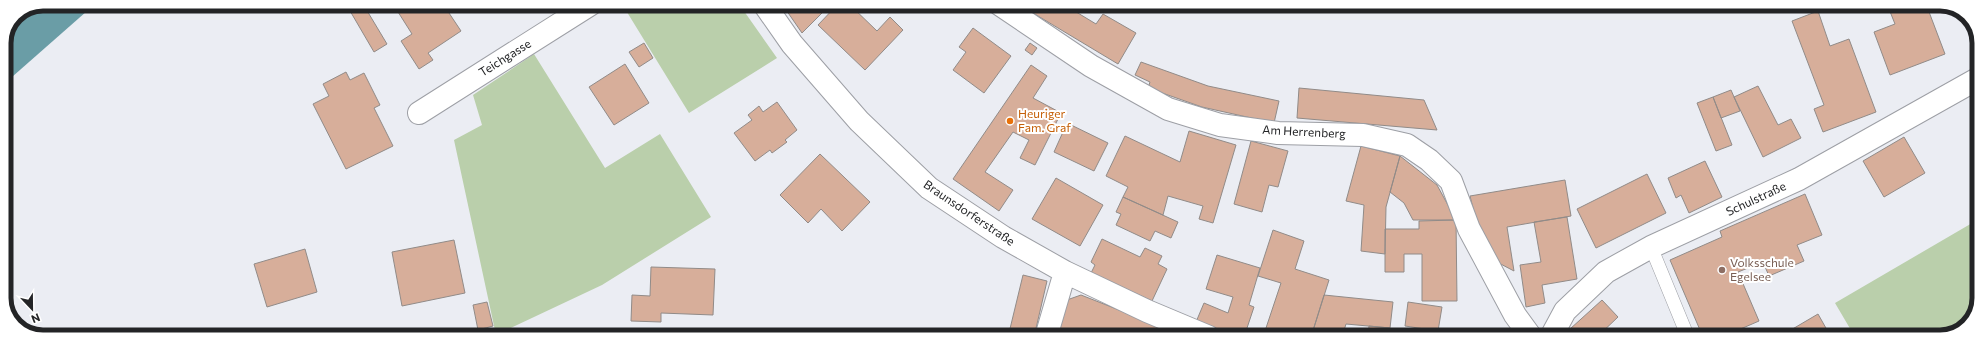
<svg xmlns="http://www.w3.org/2000/svg" width="1983" height="341" font-family="Commissioner,sans-serif">
<style>
.green{fill:#bacfab}
.water{fill:#6a9da6}
.building{fill:#d7ae9a;stroke:#918b88}
.lines{fill:none;stroke-linecap:round;stroke-linejoin:round}
.lane-casing{stroke:#9d9fa5;stroke-width:14}
.street-casing{stroke:#9d9fa5;stroke-width:24}
.secondary-casing{stroke:#9d9fa5;stroke-width:24}
.lane{stroke:#fff;stroke-width:13}
.street{stroke:#fff;stroke-width:22}
.secondary{stroke:#fff;stroke-width:22}
.food-dot{fill:#e8710a;stroke:#fff;stroke-width:1.5}
.education-dot{fill:#8d6e63;stroke:#fff;stroke-width:1.5}
.labels{text-anchor:middle;stroke-width:4;stroke-linejoin:round;paint-order:stroke}
.street-label{font-size:12px;fill:#232426;stroke:#fff}
.food-label{font-size:12px;fill:#c56008;stroke:#fff;text-anchor:start}
.education-label{font-size:12px;fill:#785e54;stroke:#fff;text-anchor:start}
.rim{fill:none;stroke:#232426;stroke-width:5}
</style>
<rect width="100%" height="100%" fill="#ebedf3"/>
<path class="green" d="M622 4H739L777 58 689 113Z
M534 54 605 168 660 134 711 217 602 285 496 335 454 140 482 125 473 95Z
M1979 219V303L1966 327 1940 337H1855L1835 303Z"/>
<path class="water" d="M43 4H95L4 84V43L15 16Z"/>
<path class="building" d="M346 4H363L387 44 374 52Z
M393 4H443L461 31 428 53 433 60 419 69 401 41 412 34Z
M782 4H831L802 33Z
M838 4H849L877 31 890 17 903 30 865 70 818 25Z
M1018 4H1063L1096 24 1103 14 1136 33 1118 64Z
M1865 4H1885V5L1868 11Z
M1902 4H1926L1945 54 1890 75 1874 32 1895 24 1889 9Z
M1818 11 1830 46 1849 39 1876 112 1823 132 1814 109 1824 105 1792 21Z
M973 28 1011 56 984 93 953 70 966 52 959 47Z
M644 43 653 58 639 67 629 52Z
M1030 43 1037 48 1032 55 1025 50Z
M1141 62 1208 86 1279 101 1274 123 1202 107 1148 88 1150 82 1135 75Z
M625 64 649 103 614 125 589 87Z
M1031 65 1047 76 1033 98 1061 113 1035 165 1020 158 1029 140 1013 132 985 172 1013 190 999 211 953 179Z
M346 72 350 80 364 73 380 105 374 108 393 146 346 169 313 104 329 96 323 84Z
M1758 86 1778 125 1791 119 1801 138 1763 157 1734 97Z
M1299 88 1424 100 1437 130 1297 118Z
M1731 90 1740 111 1721 118 1713 97Z
M1713 97 1732 145 1716 151 1697 103Z
M777 102 797 130 785 140 787 142 772 153 770 150 755 161 734 133 752 120 748 115 759 106 763 112Z
M1067 123 1108 143 1094 171 1054 152Z
M1189 131 1236 145 1213 223 1199 219 1203 206 1168 196 1163 215 1123 197 1128 187 1106 176 1125 136 1180 162Z
M1904 137 1925 173 1884 197 1863 161Z
M1251 141 1288 151 1278 187 1269 185 1262 212 1234 204Z
M1361 146 1400 156 1386 207 1385 254 1361 251 1364 205 1346 201Z
M820 154 870 202 842 231 821 209 808 223 780 195Z
M1400 156 1437 185 1456 220H1413L1404 203 1390 192Z
M1705 161 1722 197 1689 213 1681 195 1676 198 1668 178Z
M1647 174 1666 213 1596 248 1577 209Z
M1056 178 1103 205 1080 246 1032 219Z
M1565 180 1571 216 1507 227 1514 271 1495 261 1479 232 1470 196Z
M1805 194 1822 235 1797 245 1804 261 1769 276 1763 262 1738 272 1759 321 1722 337H1703L1670 260 1722 237 1720 231Z
M1123 197 1178 222 1171 238 1155 231 1150 241 1116 225 1121 214 1116 212Z
M1567 217 1577 279 1542 285 1545 303 1526 307 1520 265 1541 262 1534 222Z
M1456 220 1457 301H1422V254H1404V272H1385V229H1419V221Z
M1273 230 1304 241 1295 269 1329 280 1311 337H1263L1281 283 1258 276Z
M1102 239 1140 257 1145 248 1162 256 1158 264 1167 269 1152 301 1091 273 1095 265 1091 262Z
M454 240 465 293 402 306 392 252Z
M305 249 317 292 267 307 254 264Z
M1217 255 1260 268 1249 305 1254 307 1244 337H1231L1196 322 1204 303 1228 313 1233 297 1206 289Z
M651 267 715 269 713 315 661 313V322L631 321 632 295 650 296Z
M1023 275 1047 281 1034 337H1008Z
M1081 295 1180 334 1179 337H1067L1052 331 1064 301Z
M1324 295 1393 302 1390 328 1346 324 1342 337H1311Z
M1602 300 1618 317 1597 337 1570 329Z
M487 302 493 326 478 330 473 305Z
M1408 302 1442 307 1438 331 1405 326Z
M1818 314 1831 337H1786L1784 334Z
M1369 326 1390 328 1389 337H1368Z
M1414 328 1438 331 1437 337H1413Z
M1570 329 1595 337H1568Z"/>
<g class="lines">
<defs>
<path id="lane" d="M1651 247 1688 337"/>
<path id="street" d="M764 4 792 44 859 121 929 188 1003 237 1065 272 1147 311 1209 337
M999 4 1091 66 1168 109 1220 125 1278 133 1363 135 1407 145 1429 160 1451 181 1469 229 1515 315 1531 337
M419 113 591 4
M1046 337 1065 272"/>
<path id="secondary" d="M1551 337 1565 311 1606 272 1651 247 1799 179 1979 78"/>
</defs>
<use href="#lane" class="lane-casing"/>
<use href="#street" class="street-casing"/>
<use href="#secondary" class="secondary-casing"/>
<use href="#lane" class="lane"/>
<use href="#street" class="street"/>
<use href="#secondary" class="secondary"/>
</g>
<circle class="food-dot" cx="1010" cy="121" r="4"/>
<circle class="education-dot" cx="1722" cy="270" r="4"/>
<g class="labels">
<g class="street-label">
<text transform="translate(505 58) rotate(-32)" y="4">Teichgasse</text>
<text transform="translate(1304 132) rotate(3)" y="4">Am Herrenberg</text>
<text transform="translate(1756 199) rotate(-25)" y="4">Schulstraße</text>
<text transform="translate(969 213) rotate(34)" y="4">Braunsdorferstraße</text>
</g>
<g class="food-label">
<text x="1018" y="118">Heuriger<tspan x="1018" dy="14">Fam. Graf</tspan></text>
</g>
<g class="education-label">
<text x="1730" y="267">Volksschule<tspan x="1730" dy="14">Egelsee</tspan></text>
</g>
</g>
<path d="M0 0H1983V341H0ZM43 11H1940A32 32 0 0 1 1972 43V298A32 32 0 0 1 1940 330H43A32 32 0 0 1 11 298V43A32 32 0 0 1 43 11Z" fill="#fff" fill-rule="evenodd"/>
<path class="rim" d="M43 11H1940A32 32 0 0 1 1972 43V298A32 32 0 0 1 1940 330H43A32 32 0 0 1 11 298V43A32 32 0 0 1 43 11Z"/>
<g transform="translate(32 309) rotate(158)" stroke="#ffffff" stroke-width="3" paint-order="stroke">
<path d="M0-3L7 15L0 10L-7 15Z" fill="#232426"/>
<text y="-6" font-size="11" font-weight="bold" text-anchor="middle" fill="#232426">N</text>
</g>
</svg>
